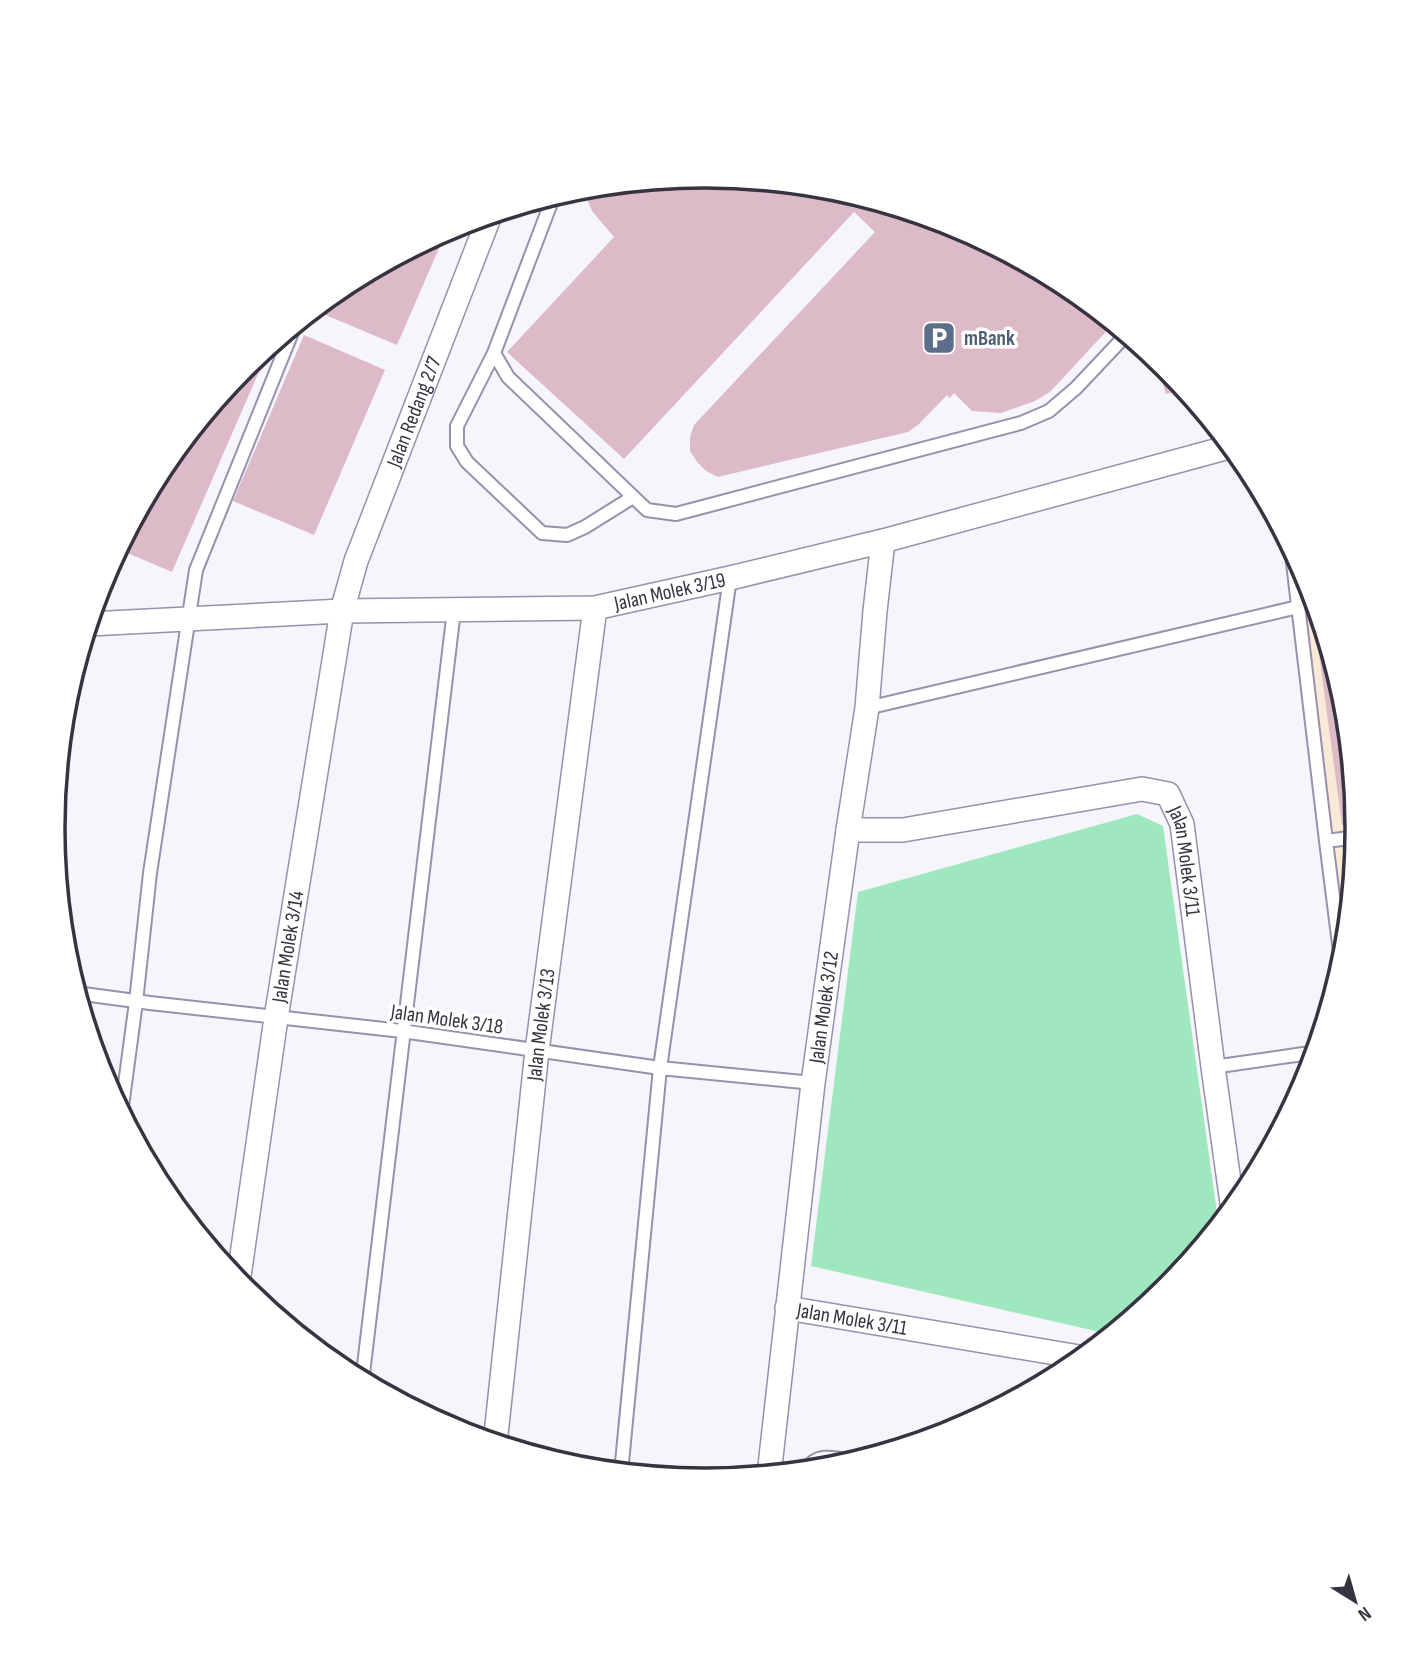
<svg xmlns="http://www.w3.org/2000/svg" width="1411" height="1657" font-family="'Sofia Sans Condensed',sans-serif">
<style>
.commercial{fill:#f9e9d7}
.green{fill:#9fe7be}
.building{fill:#ddbac8}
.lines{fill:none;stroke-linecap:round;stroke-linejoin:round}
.lane-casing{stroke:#9890ad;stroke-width:16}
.street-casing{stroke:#9890ad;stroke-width:26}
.lane{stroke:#fff;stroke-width:12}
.street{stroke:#fff;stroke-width:23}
.labels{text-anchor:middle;stroke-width:7;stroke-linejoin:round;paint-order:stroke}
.service-label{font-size:21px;font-weight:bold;fill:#4e5e75;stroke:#fff;text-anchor:start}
.street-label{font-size:21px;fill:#373340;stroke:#fff}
.rim{fill:none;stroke:#373340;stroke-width:3.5}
</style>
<rect width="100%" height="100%" fill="#f6f5fb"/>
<path class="commercial" d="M1283 531 1309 579 1346 702 1358 829 1346 956 1339 978Z"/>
<path class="green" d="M1137 814 1163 826 1219 1227 1167 1291 1113 1335 811 1266 858 892Z"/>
<path class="building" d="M706 176 833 188 956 225 1069 286 1114 323 1050 392 1035 401 1001 413 972 411 954 393 950 398 947 395 919 424 908 432 718 477 706 471 698 463 690 451V437L694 425 875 232 854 212 624 459 507 352 614 237 592 211 584 192V187Z
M447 230 397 345 316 311 318 305 343 285Z
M304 335 385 370 314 535 233 501Z
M271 344 172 572 118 549 163 465 244 366Z
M1162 362 1168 367 1186 389 1166 394 1157 364Z
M1310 587H1311L1346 702 1358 823 1342 825Z
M1357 842 1351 903H1350L1342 844Z"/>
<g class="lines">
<defs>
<path id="lane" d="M554 195 494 353 508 377 647 510 676 514 1021 423 1049 411 1076 388 1127 334
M494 353 457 426V446L467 462 542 533 567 535 585 527 633 497
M1291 546 1326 841 1342 968
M867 708 1298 607
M1326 841 1358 837
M76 993 150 1003 402 1031 660 1068 813 1083
M1213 1067 1317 1052
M121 1114 136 1002 150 873 196 570 295 325
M362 1382 454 610
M807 1472C814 1450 840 1459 856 1462
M621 1473 660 1068 730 578"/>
<g id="street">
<path id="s1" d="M89 624 342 611 595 608 730 578 883 541 1233 446"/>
<path id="s2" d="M848 830H903L1142 789 1168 794 1182 824 1213 1067 1233 1210"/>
<path id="s3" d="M238 1283 276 1018 342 611 356 561 490 215"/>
<path id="s4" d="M787 1308 1085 1358"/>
<path id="s5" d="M495 1444 537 1051 595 608"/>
<path id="s6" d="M769 1475 813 1083 848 830 867 708 875 611 883 541"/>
</g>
</defs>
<use href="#lane" class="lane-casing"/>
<use href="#street" class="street-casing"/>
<use href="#lane" class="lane"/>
<use href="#street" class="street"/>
</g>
<defs>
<symbol id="parking-square" viewBox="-11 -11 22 22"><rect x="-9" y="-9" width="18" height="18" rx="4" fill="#5c6f8a" stroke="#fff"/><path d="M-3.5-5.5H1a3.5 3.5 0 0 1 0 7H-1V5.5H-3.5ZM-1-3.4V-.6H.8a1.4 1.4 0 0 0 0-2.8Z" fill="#fff"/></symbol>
</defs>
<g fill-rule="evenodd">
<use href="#parking-square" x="920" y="319" width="38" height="38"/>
</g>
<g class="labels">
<g class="service-label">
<text x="964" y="345">mBank</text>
</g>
<g class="street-label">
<text dy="7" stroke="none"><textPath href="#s3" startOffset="892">Jalan Redang 2/7</textPath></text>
<text dy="7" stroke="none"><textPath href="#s1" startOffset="583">Jalan Molek 3/19</textPath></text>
<text dy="7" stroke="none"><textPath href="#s2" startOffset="394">Jalan Molek 3/11</textPath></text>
<text dy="7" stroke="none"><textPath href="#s3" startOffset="340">Jalan Molek 3/14</textPath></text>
<text dy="7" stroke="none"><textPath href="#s6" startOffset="471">Jalan Molek 3/12</textPath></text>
<text transform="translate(447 1019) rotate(8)" y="7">Jalan Molek 3/18</text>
<text dy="7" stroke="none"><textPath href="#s5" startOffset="422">Jalan Molek 3/13</textPath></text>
<text dy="7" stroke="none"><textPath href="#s4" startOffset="66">Jalan Molek 3/11</textPath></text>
</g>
</g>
<path d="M0 0H1411V1657H0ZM65 828a640 640 0 1 1 1280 0a640 640 0 1 1-1280 0Z" fill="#fff" fill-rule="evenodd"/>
<path class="rim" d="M65 828a640 640 0 1 1 1280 0a640 640 0 1 1-1280 0Z"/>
<g transform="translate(1355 1601) rotate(143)" stroke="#ffffff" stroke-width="5" paint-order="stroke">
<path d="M0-5L12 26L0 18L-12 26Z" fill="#373340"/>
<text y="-10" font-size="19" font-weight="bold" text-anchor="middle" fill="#373340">N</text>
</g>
</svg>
